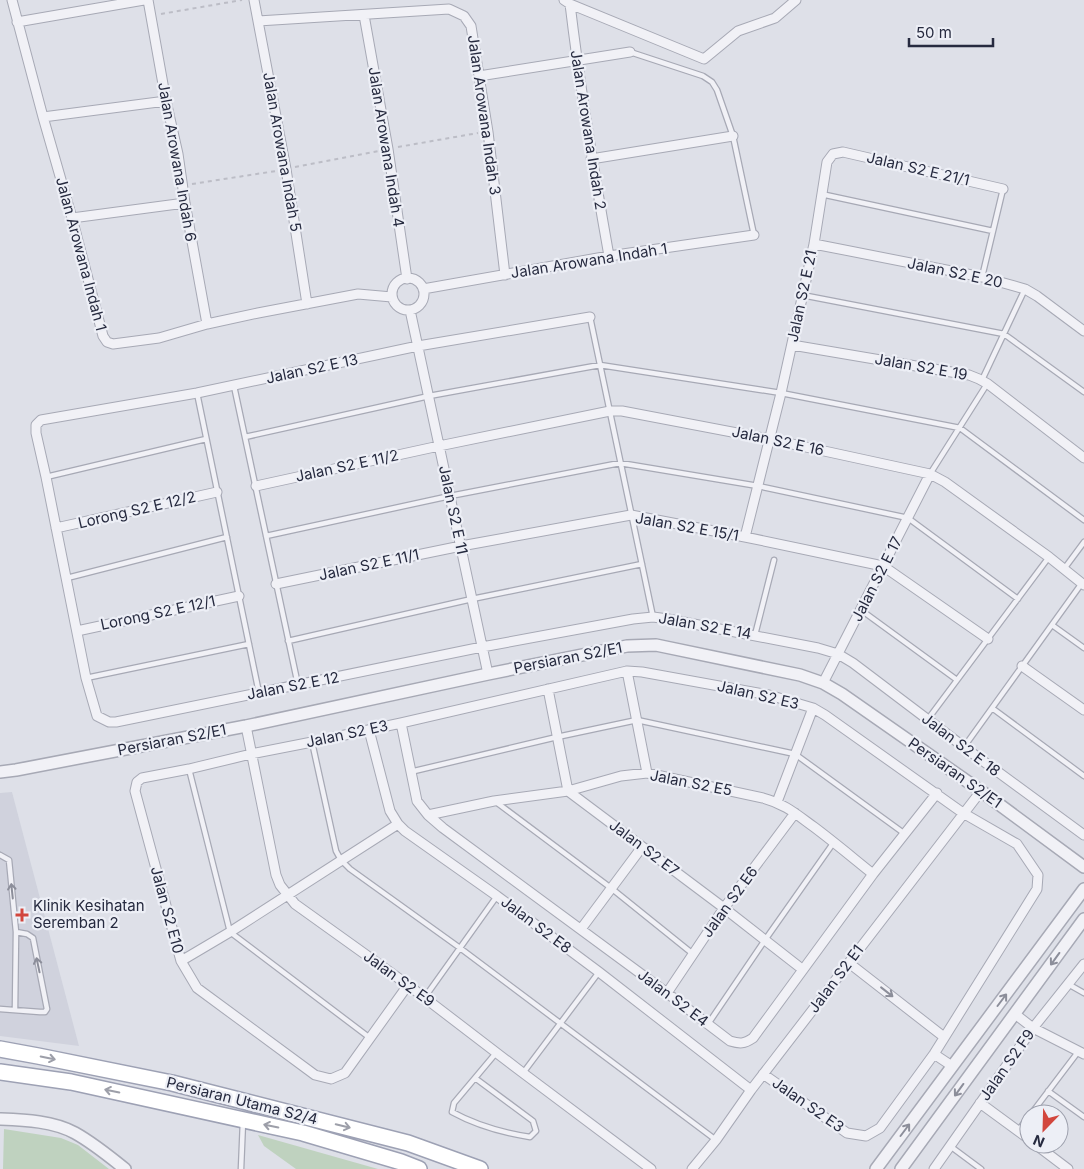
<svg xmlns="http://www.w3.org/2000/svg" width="1084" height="1169" font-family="Inter,sans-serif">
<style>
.built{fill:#d0d2dd}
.green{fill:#bfd2bf}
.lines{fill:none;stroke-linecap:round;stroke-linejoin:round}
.service-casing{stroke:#a7a9b5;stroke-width:7}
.minor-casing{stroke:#a7a9b5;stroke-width:11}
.tertiary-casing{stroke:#a7a9b5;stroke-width:14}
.primary-casing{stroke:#9da1b4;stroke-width:18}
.path{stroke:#bcbdc6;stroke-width:2;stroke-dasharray:4 4;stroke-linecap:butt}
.service{stroke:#f1f1f6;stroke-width:4.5}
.minor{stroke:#f1f1f6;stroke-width:9}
.tertiary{stroke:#f1f1f6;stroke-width:11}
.primary{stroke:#fff;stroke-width:15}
.oneway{stroke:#8c8e9a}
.oneway2{stroke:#9d9fa9}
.poi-dot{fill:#d2463d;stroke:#edeff6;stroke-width:2}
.labels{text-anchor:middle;stroke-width:4.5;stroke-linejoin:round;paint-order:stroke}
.street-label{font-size:15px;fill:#262a3f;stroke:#edeff6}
.poi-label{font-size:15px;fill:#262a3f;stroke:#edeff6;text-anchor:start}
</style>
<rect width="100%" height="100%" fill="#dee0e8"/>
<path class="built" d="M12 792 79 1046 0 1036V793Z"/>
<path class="green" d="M4 1129 61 1138 78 1145 109 1169H3Z
M258 1135 378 1169H296L264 1146Z"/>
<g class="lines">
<defs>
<path id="service" d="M630 52 703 76 712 82 717 90 733 136 754 235
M821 194 993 231
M982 277 1003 189
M802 295 1004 334 1084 392
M590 317 653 617
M982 380 1025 289
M234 386 298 685
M197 393 259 693
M245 437 429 396 600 365 781 393 960 428 1084 520
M930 474 987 384
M46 477 206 439
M266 536 450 496 620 463 758 486 908 518 1018 599
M1064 569 1084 542
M67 578 227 537
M861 610 957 680
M1052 625 1084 648
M755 635 774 560
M288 641 472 599 642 564
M86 678 249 644
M992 708 1084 776
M928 719 1049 557
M312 742 336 851 341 860 350 869 460 948 716 1140
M964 747 1082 583
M189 769 230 932 370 1038
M410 772 557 737 637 720 795 754 905 834
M496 802 611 888 693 954
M0 855 9 860 16 932 15 1010
M1068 984 1084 993
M425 997 497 896
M0 1009 40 1012H45L47 1009 33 938 27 934 16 932
M708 1024 765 940 834 842
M523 1073 599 972
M475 1078 533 1121 536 1131 530 1137C504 1133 474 1124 452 1112L454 1103 496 1053
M1048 1091 1084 1117
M1031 1114 1078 1052
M1018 1131 1029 1116
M950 1146 981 1169
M241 1169 243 1121"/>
<path id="minor" d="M12 0 43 117 72 218 103 336 107 342 113 344 159 338 207 324 258 313 358 294 392 297
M148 0 166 101 178 154 185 203 207 324
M254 0 286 169 307 304
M564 0 570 4 704 59 738 31 775 18 796 0
M570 4C580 88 594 172 609 256
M364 15 388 149 407 279
M258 21 449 9 464 16 471 26 488 132 505 275
M17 22 144 0
M479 76 630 52
M43 117 166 101
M591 159 733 136
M72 218 185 203
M814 244 982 277 1025 289 1037 296 1084 331
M392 294a16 16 0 1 1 32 0a16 16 0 1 1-32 0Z
M423 289 609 256 754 235
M410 310 488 674
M590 317 418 346 197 393 41 420 36 425V433L46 477 86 678 97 716 109 722H116L482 647 633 619 653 617 668 619 818 648 838 654 853 663 964 747 1084 835
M792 345 969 375 979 379 988 384 1084 458
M256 486 439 446 610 411H622L769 439 930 474 945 482 1049 557 1084 585
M56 528 217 492
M745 537 781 393 814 244 827 162 833 154 843 152 1003 189
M276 584 461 546 631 515 745 537 883 566 988 639
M77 631 239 596
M1022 666 1084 710
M627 671 647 773
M823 683 930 474
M548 689 568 791 724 908 802 969
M401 723 417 801 428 815 443 828 667 993 730 1041C740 1044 744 1044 753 1038L873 874 937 793
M246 726 276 875 280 885 295 904 408 985 523 1073 651 1169
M369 730 390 811 398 824 405 831 497 896 599 972 751 1090
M777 802 813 708
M428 815 494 801 568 791 621 776 647 773 763 798C785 804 796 814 814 827 834 842 853 858 873 874
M581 929 642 847
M181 961 230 932 398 824
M849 963 944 1037
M408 985 345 1073 331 1079 315 1075 197 988 181 961 135 791 137 782 142 778 189 769 251 754 312 742 401 723 627 671 642 672 769 695 813 708 825 715 963 813 1017 844 1038 875 1037 889 934 1054 880 1128 866 1136 847 1133 763 1074
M667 993 724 908 795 813
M1015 1014 1033 1028 1084 1054
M934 1054 952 1066
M980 1103 1029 1139
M1035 1144 1068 1169
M692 1169 716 1140 751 1090 981 791
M934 1169 1033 1028 1084 964"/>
<path id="tertiary" d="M0 772 16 770 246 726 488 674 627 646 656 645 800 675 823 683 842 694 981 791 1084 867
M0 1119C25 1120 53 1121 75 1133 93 1143 109 1156 125 1169
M876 1169 1084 889
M901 1169 1084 919"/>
<path id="primary" d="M0 1049 38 1056 172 1083 408 1143 480 1169
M0 1072 71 1082 303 1133 401 1162 419 1169"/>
</defs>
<use href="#service" class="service-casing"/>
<use href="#minor" class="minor-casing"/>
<use href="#tertiary" class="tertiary-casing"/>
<use href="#primary" class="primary-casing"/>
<path class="path" d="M161 14 242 0
M398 147 478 133
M295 167 379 151
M192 184 276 171"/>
<use href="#service" class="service"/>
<use href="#minor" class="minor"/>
<use href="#tertiary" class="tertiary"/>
<use href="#primary" class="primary"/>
</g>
<defs><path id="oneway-shaft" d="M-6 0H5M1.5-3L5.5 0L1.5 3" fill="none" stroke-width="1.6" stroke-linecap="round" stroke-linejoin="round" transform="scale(1.25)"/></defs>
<g class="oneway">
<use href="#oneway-shaft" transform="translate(12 891) rotate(-96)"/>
<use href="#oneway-shaft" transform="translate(1055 959) rotate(126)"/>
<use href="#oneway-shaft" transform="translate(38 965) rotate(-102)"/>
<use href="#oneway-shaft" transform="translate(887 992) rotate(38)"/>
<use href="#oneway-shaft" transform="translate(1002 1000) rotate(-53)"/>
<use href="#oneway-shaft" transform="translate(959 1090) rotate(126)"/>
<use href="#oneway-shaft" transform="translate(905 1130) rotate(-53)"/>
</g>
<g class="oneway2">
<use href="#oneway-shaft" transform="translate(48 1058) rotate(12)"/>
<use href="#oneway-shaft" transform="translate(112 1091) rotate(-168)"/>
<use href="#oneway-shaft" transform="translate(271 1126) rotate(-168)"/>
<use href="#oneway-shaft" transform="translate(343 1126) rotate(14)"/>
</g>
<path class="poi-dot" d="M19.5 907.5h5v5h5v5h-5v5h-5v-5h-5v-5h5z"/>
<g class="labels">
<g class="street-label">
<text transform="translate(484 115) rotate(82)" y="5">Jalan Arowana Indah 3</text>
<text transform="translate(588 130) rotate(81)" y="5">Jalan Arowana Indah 2</text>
<text transform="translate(386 147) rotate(81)" y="5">Jalan Arowana Indah 4</text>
<text transform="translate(282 152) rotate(80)" y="5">Jalan Arowana Indah 5</text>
<text transform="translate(177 162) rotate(80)" y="5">Jalan Arowana Indah 6</text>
<text transform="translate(918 169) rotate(13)" y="5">Jalan S2 E 21/1</text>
<text transform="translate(81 254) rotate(75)" y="5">Jalan Arowana Indah 1</text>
<text transform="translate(589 261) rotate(-9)" y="5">Jalan Arowana Indah 1</text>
<text transform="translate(955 273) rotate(12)" y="5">Jalan S2 E 20</text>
<text transform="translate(802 296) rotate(-78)" y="5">Jalan S2 E 21</text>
<text transform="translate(921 367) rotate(10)" y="5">Jalan S2 E 19</text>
<text transform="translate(312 369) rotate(-12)" y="5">Jalan S2 E 13</text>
<text transform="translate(778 441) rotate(12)" y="5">Jalan S2 E 16</text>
<text transform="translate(347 466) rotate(-12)" y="5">Jalan S2 E 11/2</text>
<text transform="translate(137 510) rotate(-13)" y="5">Lorong S2 E 12/2</text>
<text transform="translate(453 510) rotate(78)" y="5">Jalan S2 E 11</text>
<text transform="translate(687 527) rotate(10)" y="5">Jalan S2 E 15/1</text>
<text transform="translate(369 565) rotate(-12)" y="5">Jalan S2 E 11/1</text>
<text transform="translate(877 579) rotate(-63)" y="5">Jalan S2 E 17</text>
<text transform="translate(158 613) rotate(-12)" y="5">Lorong S2 E 12/1</text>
<text transform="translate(705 626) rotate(10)" y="5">Jalan S2 E 14</text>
<text transform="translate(568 658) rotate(-11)" y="5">Persiaran S2/E1</text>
<text transform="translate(293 686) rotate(-11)" y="5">Jalan S2 E 12</text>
<text transform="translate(758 695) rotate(13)" y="5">Jalan S2 E3</text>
<text transform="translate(347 734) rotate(-12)" y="5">Jalan S2 E3</text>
<text transform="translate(172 740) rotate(-11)" y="5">Persiaran S2/E1</text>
<text transform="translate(961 745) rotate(37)" y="5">Jalan S2 E 18</text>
<text transform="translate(955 773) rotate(35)" y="5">Persiaran S2/E1</text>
<text transform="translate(691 783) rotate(11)" y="5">Jalan S2 E5</text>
<text transform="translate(644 848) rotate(37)" y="5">Jalan S2 E7</text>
<text transform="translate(730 902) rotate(-54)" y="5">Jalan S2 E6</text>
<text transform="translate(167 910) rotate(75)" y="5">Jalan S2 E10</text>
<text transform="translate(536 925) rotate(37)" y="5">Jalan S2 E8</text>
<text transform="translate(399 979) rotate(36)" y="5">Jalan S2 E9</text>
<text transform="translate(836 979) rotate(-53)" y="5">Jalan S2 E1</text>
<text transform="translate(673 998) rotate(37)" y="5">Jalan S2 E4</text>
<text transform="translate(1007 1065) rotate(-55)" y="5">Jalan S2 F9</text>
<text transform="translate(242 1101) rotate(14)" y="5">Persiaran Utama S2/4</text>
<text transform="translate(808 1105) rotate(35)" y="5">Jalan S2 E3</text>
</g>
<g class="poi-label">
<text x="33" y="911">Klinik Kesihatan<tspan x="33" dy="17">Seremban 2</tspan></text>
</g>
</g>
<g transform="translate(1044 1129) rotate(203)"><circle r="24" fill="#edeff6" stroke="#9da0ad"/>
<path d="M0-4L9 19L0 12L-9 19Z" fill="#d2463d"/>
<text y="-8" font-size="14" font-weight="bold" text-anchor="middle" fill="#262a3f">N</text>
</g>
<path d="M909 38v8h84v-8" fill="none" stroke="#262a3f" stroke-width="2.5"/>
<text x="916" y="38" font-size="15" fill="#262a3f" stroke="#edeff6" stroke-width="4" paint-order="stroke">50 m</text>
</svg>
